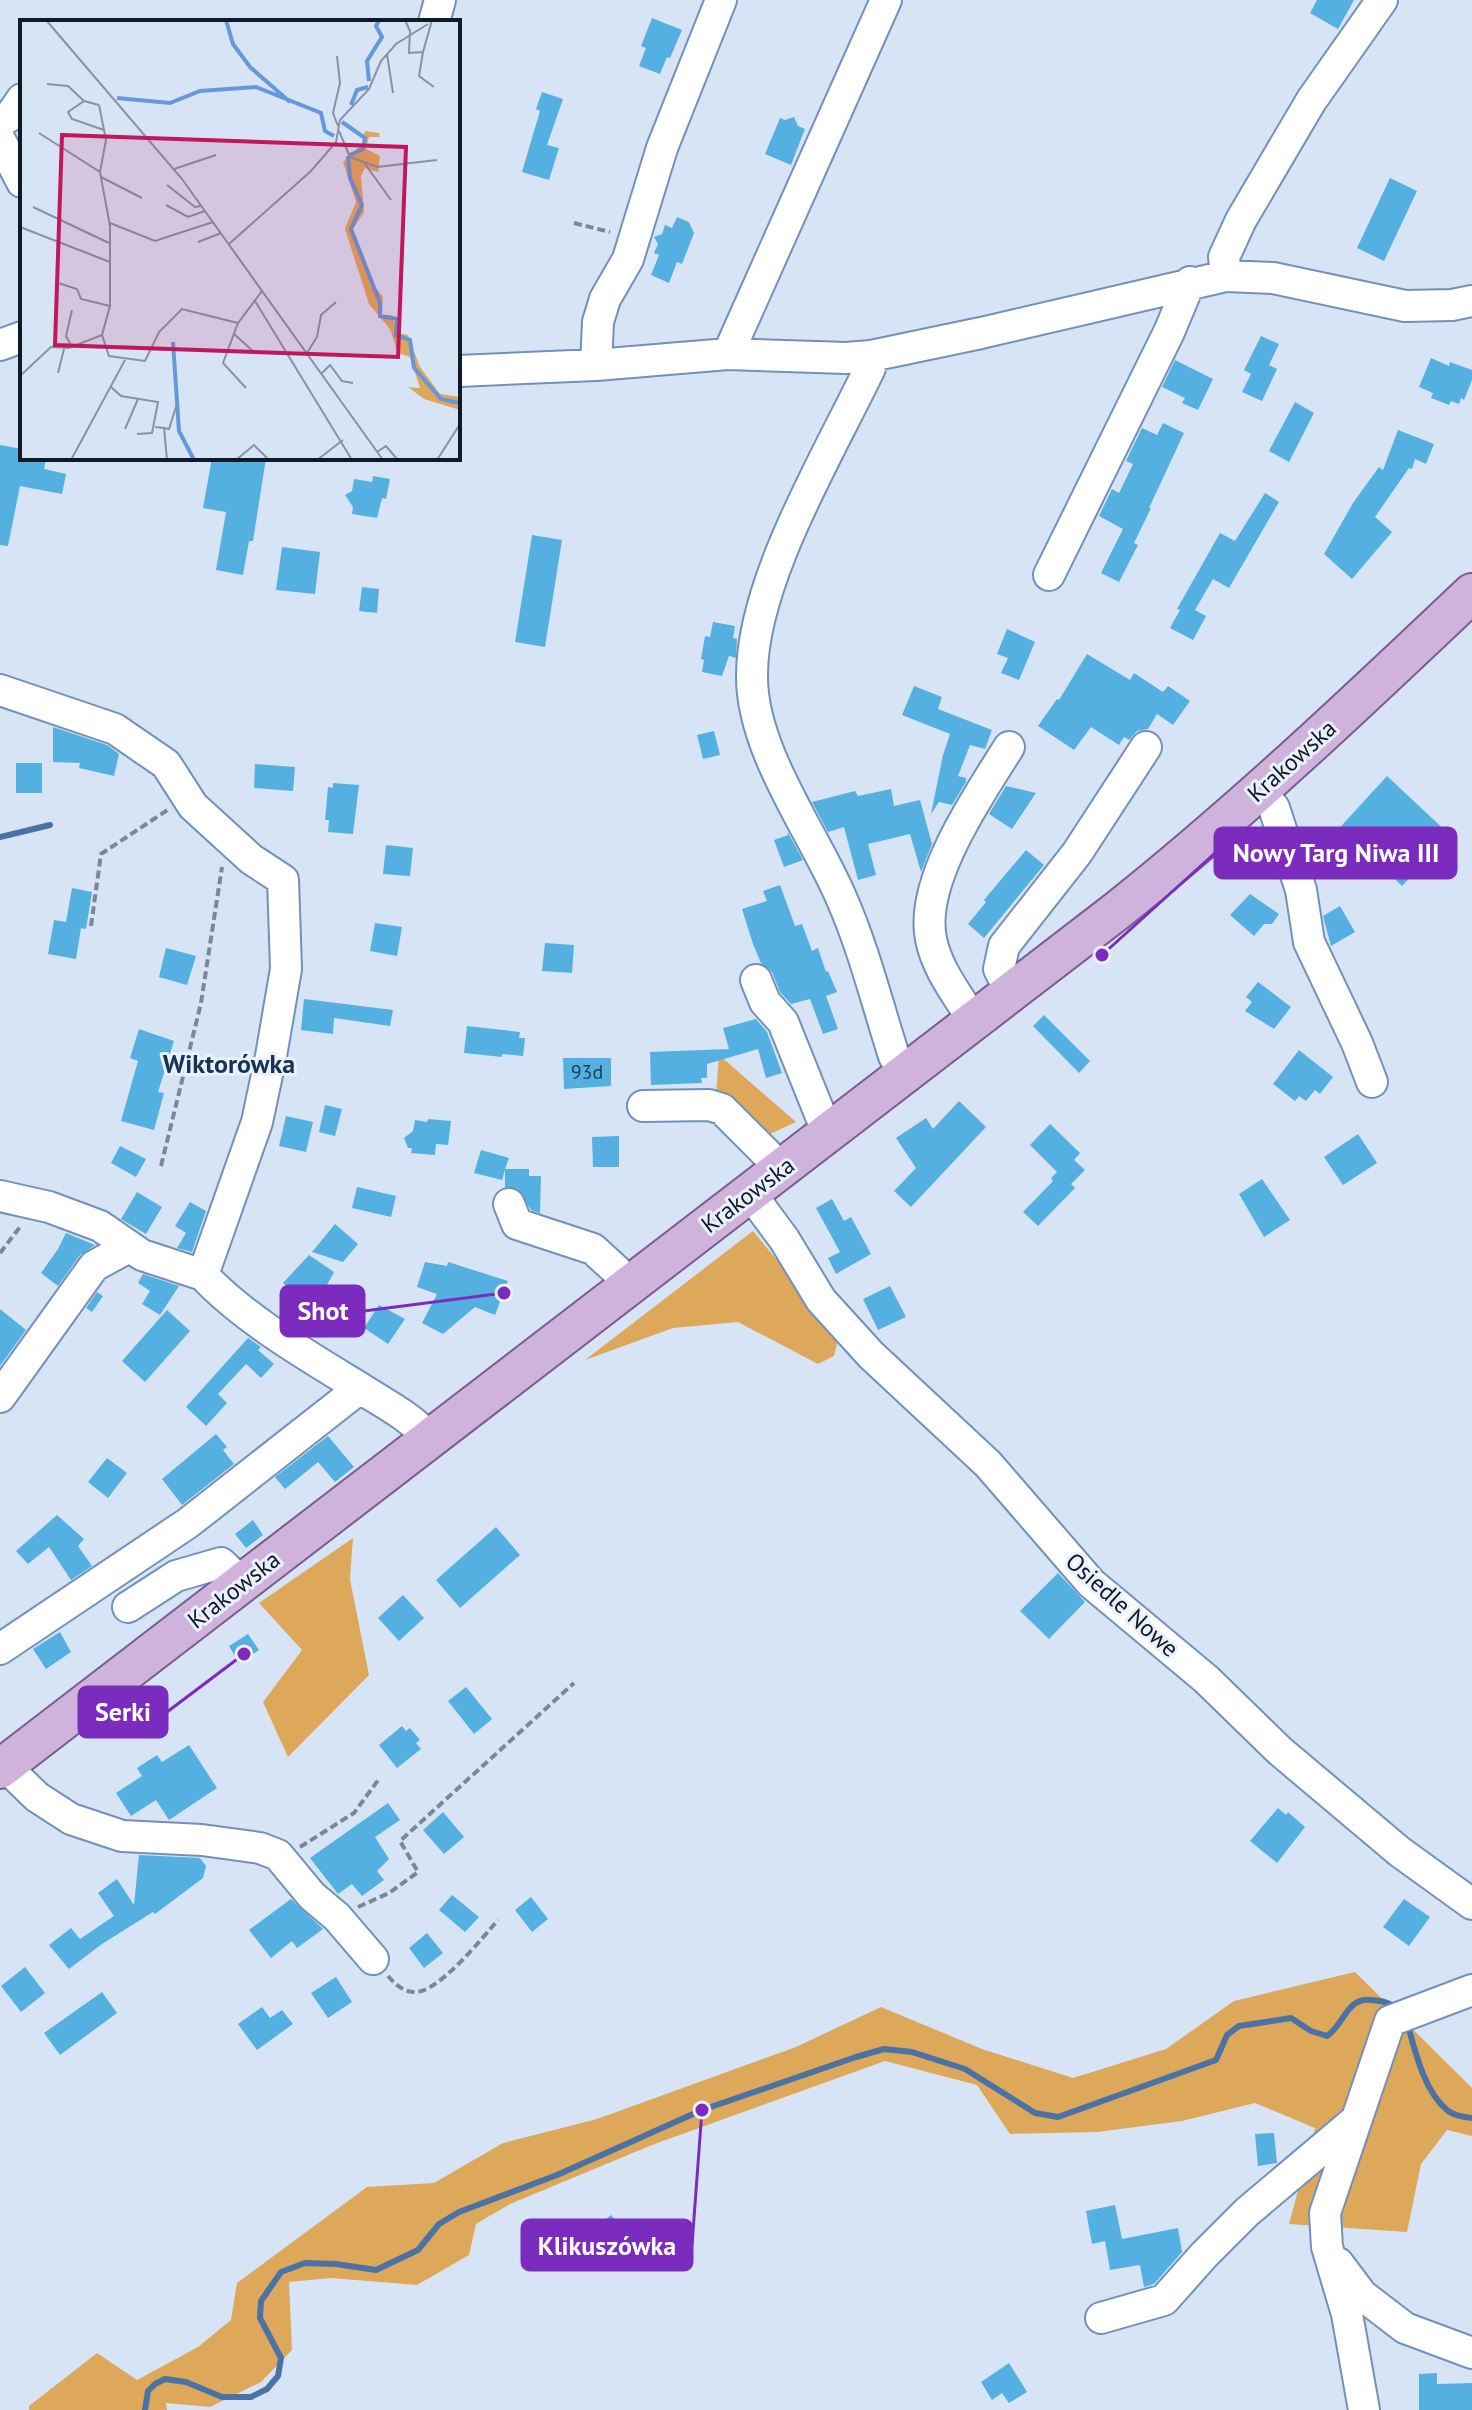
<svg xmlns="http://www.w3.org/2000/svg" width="1472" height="2410" font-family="'PT Sans',sans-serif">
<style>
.forest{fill:#dea85b}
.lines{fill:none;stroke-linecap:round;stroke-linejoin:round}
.stream{stroke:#4a72a5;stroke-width:6}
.building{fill:#53b0e1}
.minor-casing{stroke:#7291ba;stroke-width:34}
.major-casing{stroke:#785d8f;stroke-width:42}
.path{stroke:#7a8797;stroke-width:4;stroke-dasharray:8 4;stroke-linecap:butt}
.minor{stroke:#fff;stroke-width:30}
.major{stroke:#d0b3dd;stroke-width:38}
.labels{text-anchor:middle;stroke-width:6;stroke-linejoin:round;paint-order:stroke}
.number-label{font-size:20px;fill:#1f4057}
.street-label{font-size:24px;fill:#0e1a29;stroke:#eaf1fa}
.neighbourhood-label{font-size:26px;font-weight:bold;fill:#163254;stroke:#eaf1fa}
.inset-river{fill:none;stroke:#6498da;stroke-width:4}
.inset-road{fill:none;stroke:#8793a4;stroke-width:2}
.view{fill:#c2185b;fill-opacity:0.15;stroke:#c2185b;stroke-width:4}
.inset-edge{fill:none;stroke:#0e1a29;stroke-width:4}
.leader{fill:none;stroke:#7b2cbf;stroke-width:3}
.callout-dot{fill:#7b2cbf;stroke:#eaf1fa;stroke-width:3}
.callout{fill:#7b2cbf;stroke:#7b2cbf;stroke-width:3}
.callout-label{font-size:26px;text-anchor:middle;font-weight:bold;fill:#fff}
</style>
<rect width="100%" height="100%" fill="#d7e4f6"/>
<path class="forest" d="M719 1055 796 1122 770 1134 716 1096Z
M753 1231 839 1335 834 1356 818 1364 738 1322 673 1328 585 1360Z
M353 1538 350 1579 369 1675 288 1757 263 1702 302 1650 259 1603Z
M1355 1972 1472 2088V2136L1447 2130 1421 2164 1407 2232 1289 2224 1315 2128 1255 2103 1182 2121 1097 2132 1010 2134 977 2085 885 2061 652 2145 510 2204 476 2224 469 2255 417 2285 331 2278 289 2282 292 2350 261 2382 210 2407 166 2403 167 2410H29V2406L97 2353 137 2380 198 2347 231 2320 237 2283 367 2187 434 2183 503 2143 597 2119 796 2047 881 2007 982 2049 1073 2078 1166 2049 1234 2001Z"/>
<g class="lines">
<path class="stream" d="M0 837 50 825
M1407 2022C1415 2051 1424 2091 1447 2110 1454 2116 1464 2117 1472 2118
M145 2410 148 2391 155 2384 165 2379 186 2382 222 2397H251L267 2389 278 2376 281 2358 260 2318 261 2301 281 2272 305 2263 336 2264 376 2270 418 2250 439 2224 459 2212 557 2175 702 2110 856 2057 884 2049 912 2052 965 2069 1035 2113 1058 2117 1216 2060 1227 2035 1239 2026 1291 2018 1311 2031 1327 2036C1344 2025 1347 1996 1372 2000 1381 2001 1389 2002 1397 2008"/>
</g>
<path class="building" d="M1317 0H1354L1338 29 1310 13Z
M652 18 682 30 670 58 667 57 660 74 639 66 646 48 641 46Z
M542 92 563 99 547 145 559 148 549 180 522 172 540 111 536 109Z
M794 117 798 126 805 129 791 165 765 154 780 118 785 120Z
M1390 178 1417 191 1384 261 1357 248Z
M677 217 689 222 694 233 682 264 677 262 669 283 651 275 659 255 654 253 658 244 654 237 662 234 665 225 672 228Z
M1261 336 1279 344 1269 365 1277 369 1262 401 1242 392 1251 374 1244 370Z
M1431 358 1449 366 1450 362 1472 370V380L1464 400 1461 398 1459 404 1451 401 1449 405 1431 398 1433 393 1419 387Z
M1175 360 1213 379 1198 410 1182 403 1185 398 1162 387Z
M1295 402 1314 413 1289 462 1269 451Z
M1163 423 1184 433 1149 508H1151L1134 543 1138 545 1119 582 1101 573 1123 529 1099 516 1112 489 1119 493 1133 464 1126 461 1142 428 1157 435Z
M1398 430 1434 444 1426 464 1415 459 1412 469 1409 468 1375 517 1392 532 1352 579 1324 554 1353 503 1379 467 1383 470Z
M0 445 22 449V458H46L44 469 66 474 62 494 20 486 8 546 0 545Z
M212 458H266L253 541H249L243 575 216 570 226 512 203 508Z
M373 476 390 479 386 499 382 498 377 518 352 514 353 507 345 495 352 491 354 479 372 482Z
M1265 493 1279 502 1229 588 1213 579 1195 610 1206 616 1193 640 1170 628 1180 610 1177 609 1220 533 1235 541Z
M532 535 562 540 545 647 515 642Z
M282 547 320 552 315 594 276 590Z
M362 587 379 589 377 613 359 611Z
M713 622 735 626 733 638 737 639 736 658 729 656 722 676 702 672 704 660 701 659 705 636 710 637Z
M1007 629 1035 642 1019 680 1001 673 1008 658 997 654Z
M1087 654 1130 680 1134 673 1163 692 1168 686 1190 701 1173 725 1157 714 1148 729 1137 731 1129 740 1124 737 1119 745 1091 727 1074 750 1038 726 1057 699 1059 700Z
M914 686 942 697 938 709 992 730 985 749 970 745 958 776 966 778V782L952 805 939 802 931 814 943 755 950 734 902 715Z
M53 727 107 745 119 754 114 776 79 768 80 763 53 762Z
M714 731 720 755 703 759 697 735Z
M16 763H42V793H16Z
M255 764 295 767 293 791 254 788Z
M1387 776 1450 835 1402 886 1368 853 1360 862 1333 835Z
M333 783 359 785 353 834 328 832 329 820H325L328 787 333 788Z
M1006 786 1036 793 1012 829 989 814Z
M891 789 894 806 920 800 932 844 921 872 910 834 868 844 876 875 858 880 844 827 828 832 812 802 855 791 858 796Z
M787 831 803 860 784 867 774 840 788 835Z
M386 845 413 848 410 876 383 874Z
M1026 850 1044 865 984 938 968 924 986 902 984 900Z
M780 885 795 926 802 924 812 951 818 948 826 972 828 971 837 992 826 996 838 1029 823 1034 810 999 791 1004 780 992 772 972 761 963 753 944 742 909 767 901 763 891Z
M72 888 92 892 86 929 81 928 76 959 48 954 54 920 66 922Z
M1250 894 1279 914 1272 924H1264L1254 936 1230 915Z
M1340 906 1355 932 1331 946 1323 916Z
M375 923 402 927 397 956 370 951Z
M545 943 574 945 572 973 542 971Z
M166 948 196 956 187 985 159 977Z
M1258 982 1291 1007 1274 1029 1245 1011 1252 1002 1246 997Z
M304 999 393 1010 390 1026 334 1018 333 1034 301 1030Z
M1044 1015 1090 1061 1079 1073 1033 1026Z
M756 1019 767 1032 782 1073 766 1078 758 1049 707 1064V1078H701L702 1083 651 1085 650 1052 729 1049 723 1028Z
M467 1026 520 1032 519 1038H525L523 1056 502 1054V1057L464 1053Z
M139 1029 174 1041 158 1092 164 1093 154 1130 121 1121 138 1061 130 1058Z
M1299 1050 1333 1077 1320 1094 1315 1090 1306 1101 1299 1096 1295 1101 1273 1084Z
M563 1058H611V1086L564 1089Z
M959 1101 986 1127 911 1207 894 1191 916 1168 896 1138 926 1118 933 1129Z
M325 1105 342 1109 335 1136 319 1132Z
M286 1116 313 1122 306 1152 279 1146Z
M428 1119 451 1121 448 1145 436 1144 435 1155 411 1153 412 1148H408L404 1138 413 1131 415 1120 427 1122Z
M1050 1124 1080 1153 1074 1160 1085 1170 1071 1184 1075 1188 1038 1226 1023 1212 1053 1181 1051 1178 1057 1172 1030 1145Z
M1358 1134 1377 1163 1343 1185 1324 1157Z
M619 1136V1167H593L592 1137Z
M120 1146 146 1159 136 1177 111 1163Z
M481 1150 509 1158 505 1169H529V1176H541L540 1213 531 1210 518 1189 505 1187V1170L502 1180 474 1173Z
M1262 1179 1290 1220 1264 1237 1239 1194Z
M357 1187 396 1196 391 1217 352 1208Z
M137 1192 162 1207 146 1234 121 1219Z
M832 1199 844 1221 851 1217 871 1254 836 1274 828 1258 840 1252 816 1208Z
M190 1202 206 1211 192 1252 177 1248 186 1233 175 1226Z
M335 1224 358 1244 343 1262 312 1252Z
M66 1233 95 1245 80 1255 58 1286 41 1273 58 1249Z
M309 1255 334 1272 327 1285 361 1314 342 1335 283 1283Z
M425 1262 447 1266 448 1262 508 1281 495 1315 475 1307 443 1334 422 1323 437 1294 417 1287Z
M143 1274 179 1286 160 1315 142 1304 150 1291 138 1283Z
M890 1286 906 1317 878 1330 863 1299Z
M97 1292 103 1296 92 1312 86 1308Z
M379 1305 405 1319 388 1344 364 1328Z
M0 1309 26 1330 0 1366Z
M167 1310 190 1331 145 1382 122 1361Z
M248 1338 261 1347 258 1350 274 1364 261 1378 246 1364 218 1394 227 1403 206 1426 186 1407Z
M216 1434 227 1447 223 1450 234 1464 182 1505 162 1479Z
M328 1436 354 1467 335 1482 318 1462 285 1489 275 1477Z
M107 1458 127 1473 108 1498 88 1482Z
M57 1515 84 1539 78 1546 92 1566 71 1580 49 1547 28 1564 16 1551Z
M253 1520 263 1535 246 1548 235 1534Z
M496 1527 520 1555 460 1608 436 1580Z
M1058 1573 1085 1602 1049 1639 1020 1611Z
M403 1595 424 1618 399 1641 378 1618Z
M60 1632 71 1652 46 1669 33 1649Z
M248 1634 259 1650 239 1663 229 1646Z
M466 1687 492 1719 474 1734 448 1701Z
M402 1726 406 1731 410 1728 420 1740 416 1743 421 1749 397 1768 379 1745Z
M189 1745 217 1788 169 1820 156 1800 131 1816 116 1793 142 1776 137 1768 157 1755 162 1762Z
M388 1803 400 1820 375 1837 389 1859 377 1871 384 1880 362 1896 352 1884 338 1894 310 1858Z
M1278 1808 1286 1815 1288 1812 1305 1827 1277 1863 1250 1841Z
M443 1812 464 1837 444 1854 423 1830Z
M139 1855 200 1858 206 1866 203 1878 155 1914 153 1912 102 1944 69 1969 49 1945 71 1928 80 1939 114 1916 98 1893 117 1879 134 1905Z
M452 1895 479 1917 465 1932 439 1910Z
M531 1897 548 1919 532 1932 515 1910Z
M291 1899 323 1929 297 1948 292 1941 271 1958 249 1930Z
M1404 1899 1430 1917 1409 1946 1383 1927Z
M427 1933 443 1953 424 1968 409 1948Z
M25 1967 45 1993 21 2012 1 1986Z
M336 1977 352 2002 328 2018 311 1993Z
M102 1992 117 2013 60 2055 44 2033Z
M262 2007 270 2018 282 2010 293 2024 257 2050 238 2024Z
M1274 2133 1277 2163 1258 2166 1255 2134Z
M1115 2205 1122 2239 1178 2228 1182 2252 1154 2284 1144 2287 1140 2265 1110 2270 1105 2241 1092 2244 1086 2211Z
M611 2215 625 2231 593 2259 578 2242Z
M1009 2363 1027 2392 1009 2403 1002 2393 992 2400 981 2382Z
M1437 2373V2384L1472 2383V2410H1419V2374Z"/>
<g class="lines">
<defs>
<path id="minor" d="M434 22 440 0
M0 122 10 116 22 99
M0 140 22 182
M1226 276 1224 257 1241 220 1311 101 1382 0
M0 345 22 337
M728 354 886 0
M871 356 870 368C829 454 751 582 752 677 752 750 811 829 840 895 863 946 877 1003 894 1056L904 1075
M596 365 598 322 605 299 628 259 662 148 721 0
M458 371 596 365 728 354 846 358 871 356 981 333 1226 276 1273 278 1405 306 1452 305 1472 301
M1049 575 1169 332 1190 282
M0 690 115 729 166 764 193 806 251 859 283 880 286 969 271 1056 257 1122 203 1275C244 1319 308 1356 360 1388 385 1404 410 1416 430 1439
M1260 790 1274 808 1301 890 1309 942 1357 1043 1372 1082
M756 980 765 1002 783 1022 828 1134
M1011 993 999 969 1004 946 1077 853 1146 747
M974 1022C958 995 937 970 931 939 919 881 979 795 1009 747
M643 1106 709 1105 722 1109 782 1169
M750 1193 784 1239 821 1300 871 1355 988 1464 1091 1583 1206 1679 1280 1751 1400 1852 1472 1904
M0 1196 49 1207 100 1226 142 1255 203 1275
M509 1204 517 1224 593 1249 616 1270 629 1286
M0 1397 94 1266 129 1247
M128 1607 176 1576 221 1563 242 1583
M0 1649 188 1523 360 1388
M5 1766 37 1797 71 1819 122 1836 202 1840 260 1848 278 1855 312 1896 337 1917 373 1959
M1338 2263 1362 2295 1405 2328 1472 2353
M1101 2318 1164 2300 1204 2255 1247 2212 1356 2120
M1364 2410 1347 2314 1327 2247 1325 2213 1390 2021 1472 1990"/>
<path id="major" d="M0 1769 1118 910C1242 811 1357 702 1472 593"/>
</defs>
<use href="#minor" class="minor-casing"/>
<use href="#major" class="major-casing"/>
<path class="path" d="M574 223 610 232
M91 926 101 854 169 809
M161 1166 201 1003 222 867
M0 1253 20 1227
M300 1847 354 1813 379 1779
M358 1907 389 1893 418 1872 400 1841 574 1683
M388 1976C395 1984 402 1991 413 1992 437 1995 482 1938 498 1920"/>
<use href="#minor" class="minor"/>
<use href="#major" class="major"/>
</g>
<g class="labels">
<g class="number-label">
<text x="587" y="1079">93d</text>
</g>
<g class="street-label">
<text transform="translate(1292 761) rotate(-42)" y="8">Krakowska</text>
<text transform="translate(748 1195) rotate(-37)" y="8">Krakowska</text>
<text transform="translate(234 1590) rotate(-38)" y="8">Krakowska</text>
<text transform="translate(1122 1605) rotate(42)" y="8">Osiedle Nowe</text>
</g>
<g class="neighbourhood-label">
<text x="229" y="1073">Wiktorówka</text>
</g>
</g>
<g transform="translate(20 20)">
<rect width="440" height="440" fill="#d7e4f6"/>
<path d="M345 111 359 113 360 117H349L346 129 360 136 358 152 345 148 341 156 344 192 333 209 352 263 363 277 362 295H371L379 313 388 315 400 347 420 374 440 377V390L404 379 388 367 400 368 390 337 378 333 370 309 349 284 325 209 336 182 323 142 342 124Z" fill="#dea85b"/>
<path class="inset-river" d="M206 0 213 24 230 47 270 82M349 61 347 41 362 17 356 6 359 0M97 78 150 83 180 71 236 67 301 93 305 111 314 116M331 85 337 70 348 67M322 102 345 118 343 129 330 135M328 136 330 158 342 185 331 209 360 283V296L377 299 376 315 390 320 394 348 421 379 440 383M153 322 159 411 174 440"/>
<path class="inset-road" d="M26 0 162 159 363 440M385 0 390 11 389 33 403 32 412 0M403 32 399 56 414 67M367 34 373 73M317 36 320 63 313 93 318 106M27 64 48 66 64 81 79 85M64 81 48 92 52 99 84 110M79 85 86 120 80 152 90 206V286L82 315 89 336 125 341 139 312 162 289 218 303 242 271M319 111 330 137 357 147 417 140M19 113 80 152M345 144 371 180M154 149 196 135M81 157 122 178M147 165 175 187 181 186M146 185 168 197 185 191M13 187 89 223M90 203 135 221 193 202M0 207 90 242M178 222 201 213M209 224 291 151 316 122 320 100 349 69 361 41 376 24 408 4M35 262 57 269 61 279 90 286M235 281 332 440M52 290 46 316 52 327M218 303 203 343 226 368M213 313 235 333M287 333 297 317 301 295 316 282M38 353 44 329M301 354 310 345 322 361 333 363M0 356 31 327 49 328 82 315M91 367 101 376 138 382 132 413 117 414M135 407 144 408 147 440M144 408 149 409 156 387M105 409 118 379M357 432 366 426 377 439M51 440 105 340M216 440 234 425 249 440M297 440 323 420M417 440 440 404"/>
<path class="view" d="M42 115 386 127 378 337 35 325Z"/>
<rect width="440" height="440" class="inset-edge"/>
</g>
<path class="leader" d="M1102 955L1215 853M504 1293L364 1311M244 1654L167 1712M702 2110L692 2245"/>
<g class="callout-dot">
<circle cx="1102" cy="955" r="8"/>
<circle cx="504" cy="1293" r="8"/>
<circle cx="244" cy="1654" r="8"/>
<circle cx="702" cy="2110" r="8"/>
</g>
<g class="callout">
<rect x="1215" y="828" width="241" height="50" rx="8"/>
<rect x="281" y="1286" width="83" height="50" rx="8"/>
<rect x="79" y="1687" width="88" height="50" rx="8"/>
<rect x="522" y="2220" width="170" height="50" rx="8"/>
</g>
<g class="callout-label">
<text x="1336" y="862">Nowy Targ Niwa III</text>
<text x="323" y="1320">Shot</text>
<text x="123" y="1721">Serki</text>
<text x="607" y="2255">Klikuszówka</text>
</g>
</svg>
